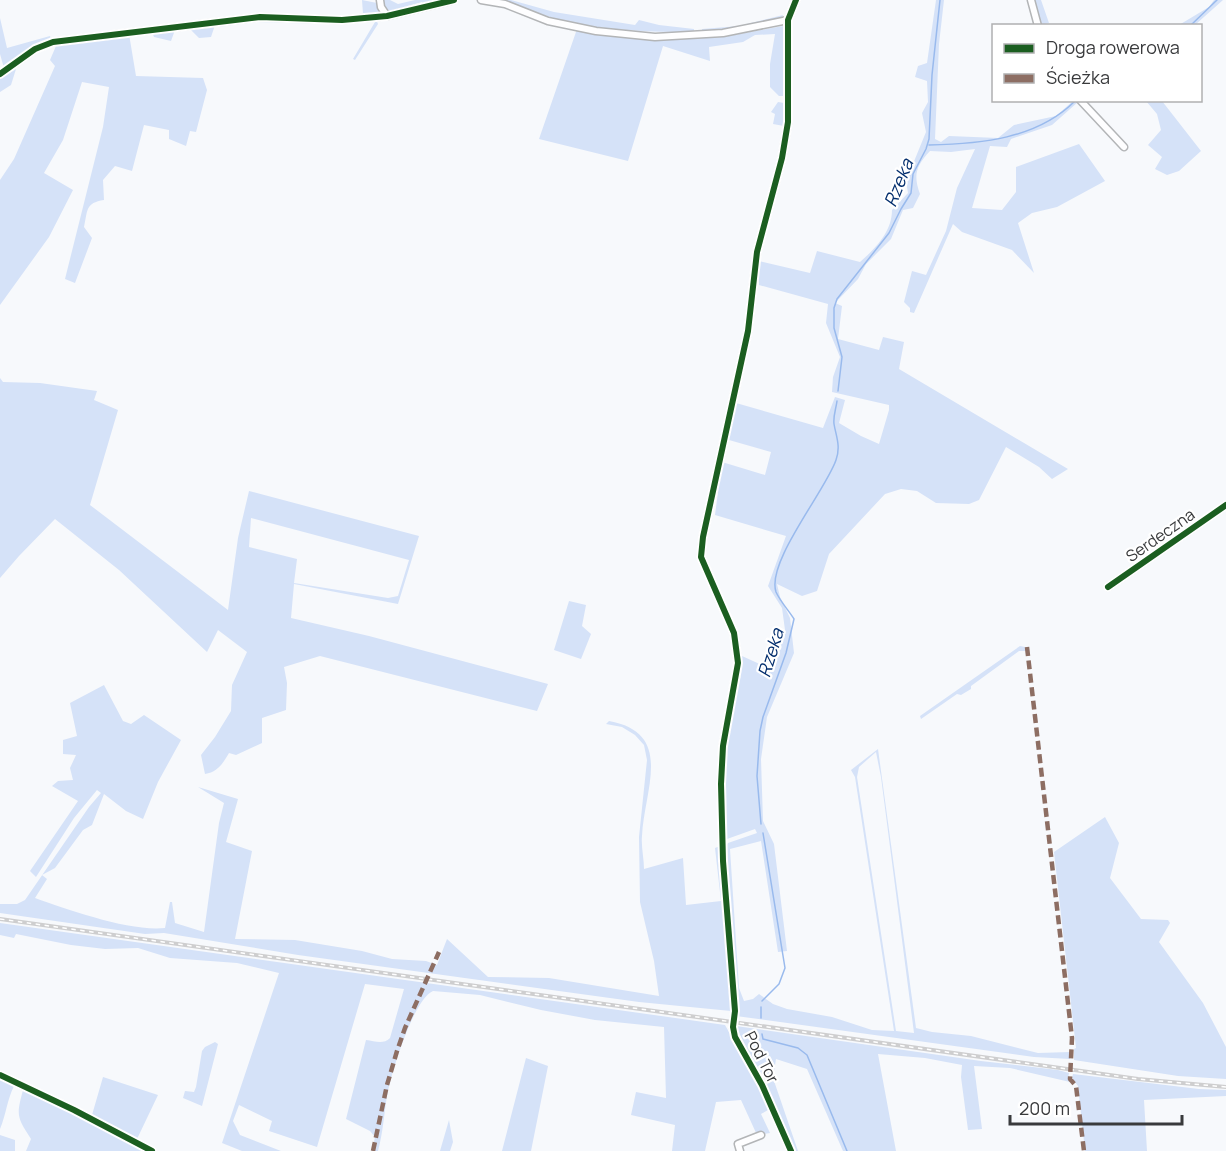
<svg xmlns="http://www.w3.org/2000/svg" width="1226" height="1151" font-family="Manrope,sans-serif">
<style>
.green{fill:#d5e2f8;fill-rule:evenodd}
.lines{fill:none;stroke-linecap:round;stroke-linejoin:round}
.stream{stroke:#99baed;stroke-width:1.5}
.minor-casing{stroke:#b3b5b7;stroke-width:9}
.minor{stroke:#fefeff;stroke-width:6}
.rail-casing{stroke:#cececf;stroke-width:4}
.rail{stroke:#fff;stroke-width:1.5;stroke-dasharray:4.5;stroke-linecap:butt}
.quiet{stroke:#8d6e63;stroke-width:4.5;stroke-dasharray:9 4.5;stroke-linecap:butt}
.cycleway-casing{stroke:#fff;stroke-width:10}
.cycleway{stroke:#1b5e20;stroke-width:6}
.labels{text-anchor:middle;stroke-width:4.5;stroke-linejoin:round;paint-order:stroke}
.street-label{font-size:16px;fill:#393a3c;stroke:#fff}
.water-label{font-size:18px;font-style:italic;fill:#032e6d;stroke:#fff}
</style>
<rect width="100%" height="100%" fill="#f7f9fc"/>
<path class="green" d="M362 0 377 3 381 13 363 14Z
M383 0H390L398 4 415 0H440L423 4 422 2 390 11 384 8Z
M498 0H511L554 12 635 25 639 20 659 25 694 29V32C650 32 607 31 565 21 542 15 520 7 498 0Z
M936 0H944L939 44 935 139 941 142 949 136 998 138 1014 125 1056 116 1073 101 1078 102 1052 125 1011 139 1007 147 990 146 972 208 1002 210 1016 192V167L1079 144 1105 181 1057 207 1032 213 1018 223 1034 273 1012 250 962 232 953 224 914 313 910 312V308L904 302 912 271 926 275 946 231 957 188 975 149 951 152 930 151C916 166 913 175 920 194L913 208 903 210 891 239 866 264 858 279 835 303 842 306 838 339 879 350 883 337 904 342 899 369 1068 469 1052 479 1039 467 1006 447 979 500 969 504 936 503 917 491 901 489 885 494 829 554 817 591 802 596 777 584 780 597 790 618 794 653 767 717 761 759 763 821 774 844 787 951 778 952 761 841 730 849 739 988 744 1001 753 999 759 994 773 1004 787 1009 832 1017 872 1030 894 1031 855 777 851 770 878 749 916 1028 932 1032 971 1036 1038 1053 1070 1052V1059L1034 1057 736 1016 726 846 728 843 757 833 755 829 727 839 724 836V756L741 674 742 656 773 670 785 630 782 608 768 586 786 536 715 515 722 462 765 475 771 452 729 440 736 403 823 428 835 397 845 400 839 423 861 436 879 444 889 410V405L832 392 833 377 840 357 826 323 828 304 759 285V261L810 273 817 251 860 262C875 249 892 232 892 210L908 193 906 181 926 132 922 113 928 102 927 81 915 77 918 66 927 63ZM876 752 881 777 914 1033 896 1031 857 777 859 767Z
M1034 0H1041L1049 23 1040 25Z
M1214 0H1223L1195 25H1179L1209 7Z
M783 15 782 18 724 30 702 32V29L739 26Z
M0 18 7 48 50 36 51 39 18 57 4 68 0 54Z
M260 19H376L378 24 355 60 353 59 375 22 320 24 256 22 219 27 220 24Z
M215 25 211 37 199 38 189 28Z
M783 26 786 41 783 96H779L770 87V64L775 34 755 35 743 42 709 47 710 61 663 46 628 161 539 139 577 29 663 40 723 37Z
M175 30 171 41 154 37 152 32Z
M129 34 136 76 203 78 207 90 196 132 190 131 186 146 169 139V130L144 125 132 171 115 166 103 180 104 200C85 203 88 210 84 227L92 238 75 283 65 279 103 127 109 87 82 82 63 140 44 173 73 190 49 237 0 305V180L14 159 55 66 50 60 56 46Z
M16 69 11 85 0 92V79Z
M1146 101H1162L1201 151 1179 171 1167 175 1155 169 1162 157 1148 145 1161 130 1157 114Z
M778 102 784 103V126L773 124 775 114 771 112Z
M0 378 3 382 40 383 97 391 94 400 118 410 90 505 228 610 238 538 249 491 419 536 398 604 294 584 291 618 369 636 548 684 537 711 320 656 284 667 287 683 286 710 262 718V743L236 755 229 753C223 763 218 772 205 774L201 755 215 737 231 711 232 685 247 652 218 630 207 652 119 570 55 519 19 556 0 578ZM251 518 409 560 398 596 388 598 294 583 297 559 249 547Z
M569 601 586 605 582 626 591 634 581 659 554 650Z
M1020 646 1025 647 1026 651H1019L971 686V689L961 695 957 694 921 719 920 716Z
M104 685 123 721 131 724 144 715 181 740 158 782 143 819 126 811 104 794 92 825 83 830 55 868 42 875 47 879 35 898C69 910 131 932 165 928L170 902H172L175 923 204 932 219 823 224 803 198 787 238 799 226 842 252 851 235 939 295 940 362 951 392 959 426 961 437 965 447 939 488 977 549 978 659 996 654 961 640 902 639 837 647 760 644 745 635 735 622 727 606 724 609 721C675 733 644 790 642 836 641 847 644 858 644 869L683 858 686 905 721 901 715 848 720 846 731 1011 639 1002 298 955 164 933 145 934 0 913V904H17L25 900 89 807 101 793 97 790 74 818 36 877 30 871 78 801 52 786 58 781 73 780 70 768 76 755 63 754V740L77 736 70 703Z
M1105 817 1119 843 1110 878 1141 919 1168 920 1170 923 1159 942 1203 1003 1226 1047V1079L1178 1076 1074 1060V1049L1076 1048 1054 852Z
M0 923 725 1025 756 1081 768 1110 761 1114 770 1133 757 1135 741 1100 716 1102 705 1151H672L675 1125 631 1115 636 1092 666 1098 664 1027 595 1020 541 1010 480 995 433 991C413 1000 391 1074 387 1096 384 1114 383 1133 378 1151H372L375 1137 370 1131 346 1119 366 1040C375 1041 383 1045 390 1038L404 989 365 984 317 1147 269 1131 272 1121 239 1105 233 1121 240 1135 281 1151H242L222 1143 279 973 237 963 170 958 138 948 105 949 71 945 16 934 14 938 0 935Z
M736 1026 981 1061 1058 1070 1069 1073 1068 1078 1070 1082 1010 1068 974 1066 982 1129 968 1130 961 1077 962 1065 925 1058 878 1054 896 1151H843L807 1069 776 1059 773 1078 798 1151H794Z
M215 1042 218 1044 202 1106 183 1098 185 1091 194 1092 196 1087 202 1051 205 1047Z
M526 1058 548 1066 531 1151H502Z
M1073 1074 1199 1089 1226 1090V1096L1144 1100 1147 1151H1085L1078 1086 1072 1078Z
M103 1077 158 1095 137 1139 92 1115Z
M0 1079 14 1086C7 1100 6 1115 0 1129Z
M23 1090 129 1142 145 1151H26L31 1139C17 1117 16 1116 23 1090Z
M449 1120 453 1142 450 1151H440Z
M0 1135 15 1140V1151H0Z"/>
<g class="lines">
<path class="stream" d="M1190 26 1217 0
M929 145C980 144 1037 139 1075 101
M838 391 842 357 834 328V308L837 299 889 233 901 209 911 193 913 174 926 149 929 139 932 75 940 0
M761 824 757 776 760 731 763 717 786 653 794 619C789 611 780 601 776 592 766 562 826 490 836 460 841 446 836 436 834 424 833 416 836 409 837 401
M762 1001 779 984 785 968 763 833
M761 1007V1018
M762 1034 763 1039 798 1048 807 1055 847 1151"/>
<defs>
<path id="minor" d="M380 0 381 7 387 16
M481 0 505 4 548 21 596 31 655 37 723 33 788 20
M1031 0 1038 26
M0 74 35 49 53 42 260 17 342 20 387 16 454 0
M1080 100 1124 147
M1108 587 1226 505
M0 1075 74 1110 152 1151
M740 1151 738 1144 761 1135
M791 1151 762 1085 735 1037 733 1027 735 1011 723 861 721 784 723 746 738 663 734 633 701 557 703 537 748 331 757 252 782 158 788 122V20L796 0"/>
</defs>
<use href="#minor" class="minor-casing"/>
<use href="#minor" class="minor"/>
<defs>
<path id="rail" d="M0 919 1138 1079 1226 1087"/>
</defs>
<use href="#rail" class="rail-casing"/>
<use href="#rail" class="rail"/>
<path class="quiet" d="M1027 647 1072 1038 1070 1079 1076 1086 1084 1151
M373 1151 387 1085 397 1051 405 1028 439 952"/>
<defs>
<path id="cycleway" d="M0 74 35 49 53 42 260 17 342 20 387 16 454 0
M1108 587 1226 505
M0 1075 74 1110 152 1151
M791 1151 762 1085 735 1037 733 1027 735 1011 723 861 721 784 723 746 738 663 734 633 701 557 703 537 748 331 757 252 782 158 788 122V20L796 0"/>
</defs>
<use href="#cycleway" class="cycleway-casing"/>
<use href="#cycleway" class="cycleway"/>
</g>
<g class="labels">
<g class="street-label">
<text transform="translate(1160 535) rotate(-35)" y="6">Serdeczna</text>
<text transform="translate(762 1057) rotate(63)" y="6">Pod Tor</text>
</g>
<g class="water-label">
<text transform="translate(899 183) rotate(-68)" y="6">Rzeka</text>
<text transform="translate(771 653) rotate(-73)" y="6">Rzeka</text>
</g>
</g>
<rect x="992" y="24" width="210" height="78" fill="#ffffff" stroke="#b0b0b1" stroke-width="1.5"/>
<rect x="1004" y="44" width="30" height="9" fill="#1b5e20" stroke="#b0b0b1" stroke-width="1.5"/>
<text x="1046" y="54" font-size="18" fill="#393a3c">Droga rowerowa</text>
<rect x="1004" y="74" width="30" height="9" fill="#8d6e63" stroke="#b0b0b1" stroke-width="1.5"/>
<text x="1046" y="84" font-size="18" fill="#393a3c">Ścieżka</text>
<path d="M1010 1115v9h172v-9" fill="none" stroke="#393a3c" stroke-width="3"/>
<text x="1019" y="1115" font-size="18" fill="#393a3c" stroke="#ffffff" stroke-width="4.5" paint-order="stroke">200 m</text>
</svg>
